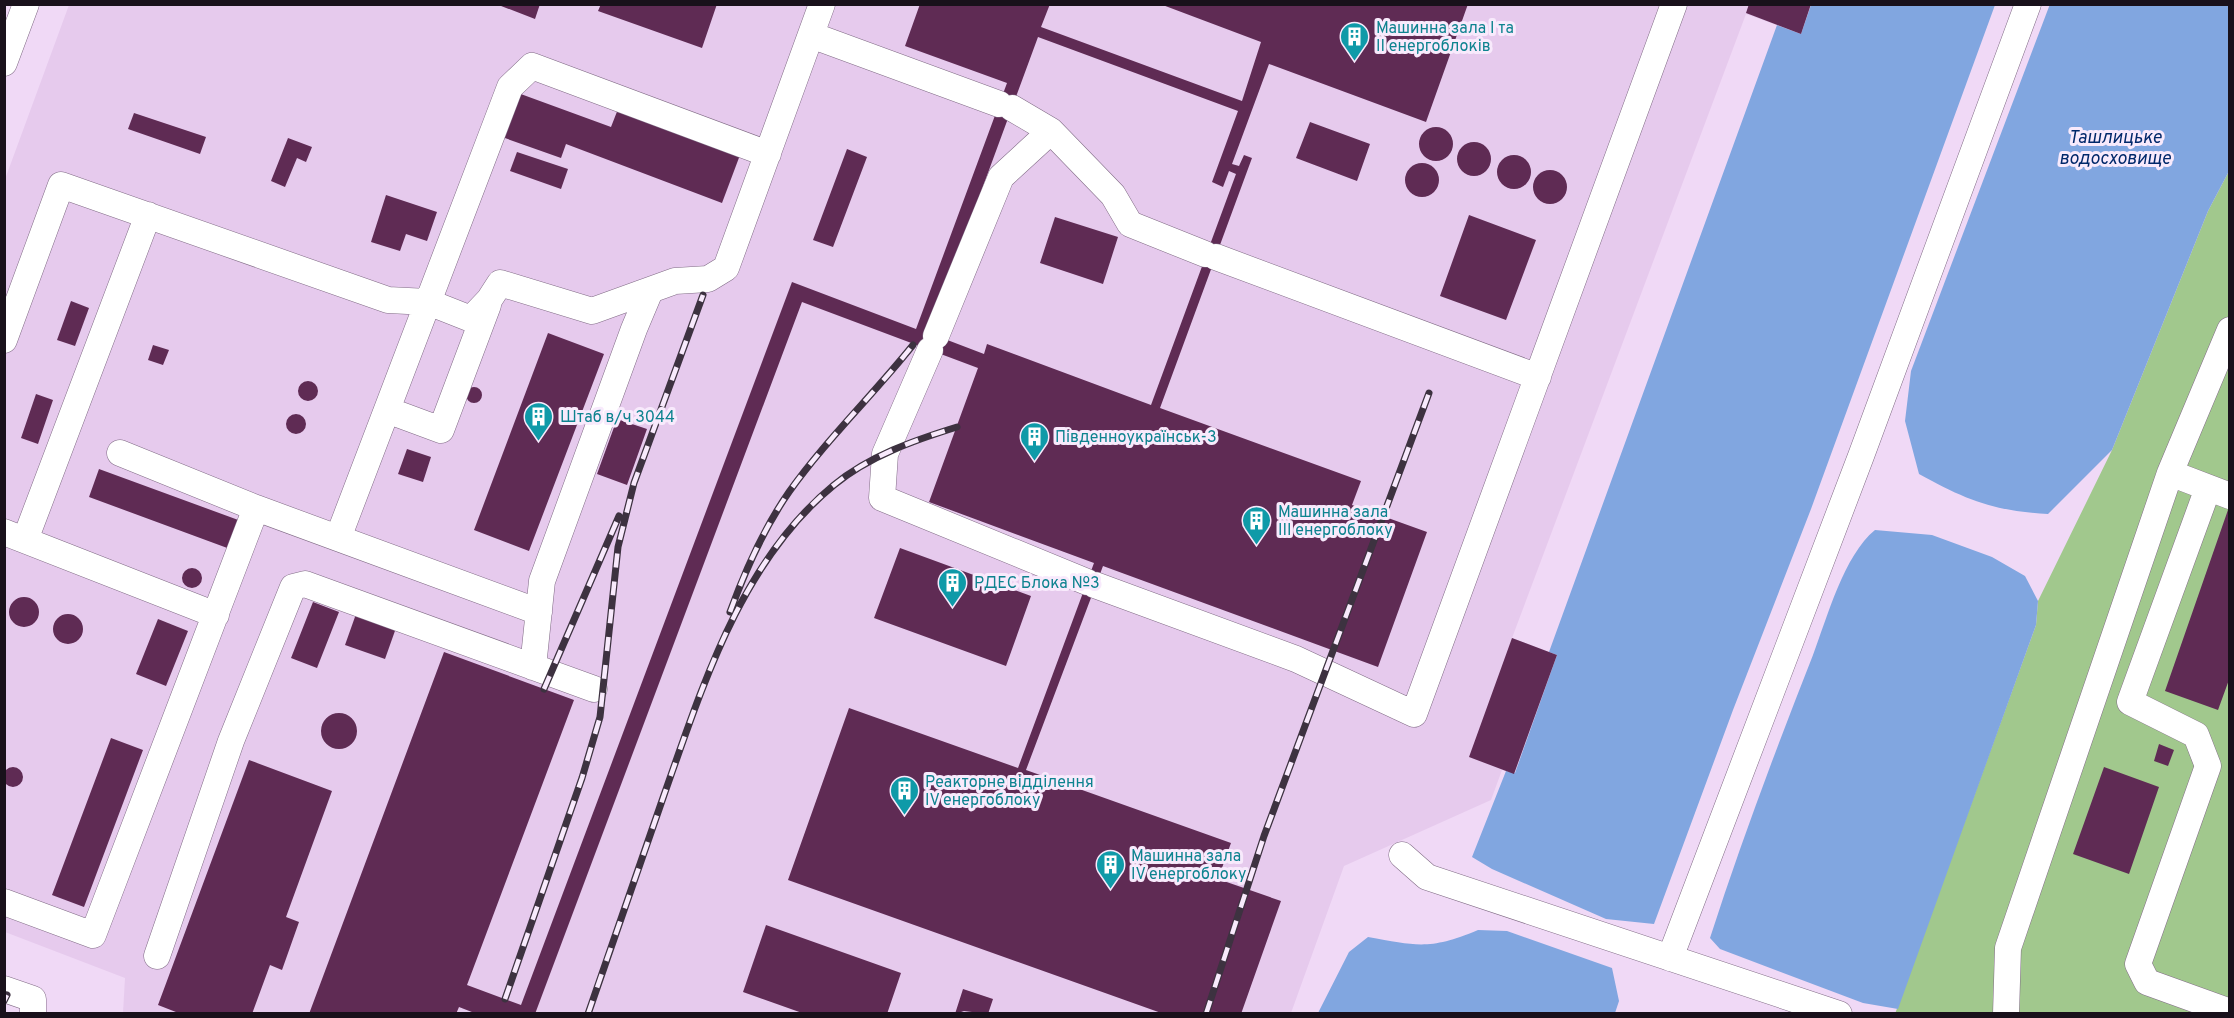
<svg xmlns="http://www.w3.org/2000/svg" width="2234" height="1018" font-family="Overpass,sans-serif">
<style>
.built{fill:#e6caed}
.green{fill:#a1c88d}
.water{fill:#81a6e0}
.building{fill:#5f2b54;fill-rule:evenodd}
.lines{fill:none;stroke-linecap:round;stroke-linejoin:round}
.minor-casing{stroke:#816c86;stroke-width:27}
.minor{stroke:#fff;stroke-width:26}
.rail-casing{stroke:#3d3240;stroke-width:7}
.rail{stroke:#f8eafc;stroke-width:4.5;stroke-dasharray:14;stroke-linecap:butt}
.labels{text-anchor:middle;stroke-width:6;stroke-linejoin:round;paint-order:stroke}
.culture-label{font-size:16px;fill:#0d838f;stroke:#f8eafc;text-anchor:start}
.water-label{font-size:18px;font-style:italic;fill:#00286a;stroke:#f8eafc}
</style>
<rect width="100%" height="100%" fill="#f0d9f6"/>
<path class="built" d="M69 5H1811L1801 34 1746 14 1512 638 1557 655 1514 774 1502 770 1491 800 1344 866 1291 1013H123L125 978 5 932 4 182Z"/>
<path class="green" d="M2229 171V1013L1895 1014 2036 625 2038 601 2112 450 2208 211Z"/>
<path class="water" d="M2050 4 2229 5V171L2208 211 2112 450 2048 514C1994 511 1966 500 1919 474L1905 421 1911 371Z
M1811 5H1995L1811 509 1733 710 1654 924 1606 919 1492 869 1472 857 1506 771 1515 773 1557 655 1549 652 1777 25 1801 34Z
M1875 530 1932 535 1992 557 2025 576 2038 601 2036 625 1898 1009 1863 1003 1720 949 1710 938C1741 842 1776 749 1813 655 1827 618 1844 555 1875 530Z
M1478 930 1507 931 1612 968 1619 1001 1615 1013H1318L1349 952 1368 937C1418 946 1430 950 1478 930Z"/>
<path class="building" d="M496 4H540L535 19Z
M601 4H717L702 48 598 11Z
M920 4H1050L1041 27 1242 101 1261 42 1160 4H1468L1426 122 1269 64 1232 164 1239 166 1244 155 1252 158 1160 408 1361 481 1352 505 1427 532 1378 667 1103 566 1026 770 1231 843 1218 879 1281 901 1241 1014H1164L788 880 849 708 1018 768 1094 563 929 502 978 368 802 302 535 1014H477L459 1007 456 1014H309L444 652 574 700 467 985 521 1005 792 282 916 329 1007 83 905 46ZM1038 37 1238 111 1212 182 1223 187 1229 171 1236 174 1151 405 987 344 984 354 929 333Z
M1749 4H1811L1801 34 1746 13Z
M518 93 611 127 618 109 740 155 722 203 566 144 561 158 502 137Z
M134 113 206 137 200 154 128 129Z
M1310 122 1370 144 1357 181 1296 158Z
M1419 144a17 17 0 1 1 34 0a17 17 0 1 1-34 0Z
M288 138 312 147 306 162 297 158 285 187 271 181Z
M1457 159a17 17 0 1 1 34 0a17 17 0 1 1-34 0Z
M847 149 867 157 833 247 813 240Z
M517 152 568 169 561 189 510 171Z
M1497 172a17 17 0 1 1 34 0a17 17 0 1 1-34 0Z
M1405 180a17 17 0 1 1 34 0a17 17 0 1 1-34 0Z
M1533 187a17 17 0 1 1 34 0a17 17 0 1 1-34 0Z
M386 195 437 212 427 241 406 234 400 251 371 242Z
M1469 215 1536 240 1506 320 1440 296Z
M1055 217 1118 237 1103 284 1040 263Z
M71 301 89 308 75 346 57 340Z
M548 333 604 354 529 551 474 530Z
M153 345 169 350 163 365 148 360Z
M298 391a10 10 0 1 1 20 0a10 10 0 1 1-20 0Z
M466 395a8 8 0 1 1 16 0a8 8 0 1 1-16 0Z
M36 394 53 400 38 444 21 438Z
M286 424a10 10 0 1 1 20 0a10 10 0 1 1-20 0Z
M617 419 647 429 627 485 597 474Z
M407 449 431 457 423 482 398 474Z
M99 469 241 521 230 549 89 497Z
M2229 507 2230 677 2218 710 2165 691Z
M900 548 1031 596 1006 666 874 618Z
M182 578a10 10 0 1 1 20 0a10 10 0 1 1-20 0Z
M9 612a15 15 0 1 1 30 0a15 15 0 1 1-30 0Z
M313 602 339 612 317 668 291 658Z
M356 614 396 628 385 659 345 645Z
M53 629a15 15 0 1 1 30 0a15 15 0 1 1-30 0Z
M158 619 188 631 166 686 136 674Z
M1512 638 1557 655 1514 774 1469 757Z
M321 731a18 18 0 1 1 36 0a18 18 0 1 1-36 0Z
M111 738 143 750 84 907 52 895Z
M2159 744 2174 750 2168 766 2154 761Z
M249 760 332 791 286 917 299 922 282 970 270 965 252 1014H181L158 1005Z
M2104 767 2159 787 2129 874 2073 854Z
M3 777a10 10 0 1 1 20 0a10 10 0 1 1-20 0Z
M766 925 901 973 887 1014H805L743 992Z
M963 989 993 999 988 1014 964 1011 955 1014Z"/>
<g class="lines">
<defs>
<path id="minor" d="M811 35 999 104
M4 63 26 4
M1012 108 1051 131 1113 195 1130 224 1205 254
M1216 257 1538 377
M936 336 1001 177 1051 131
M4 340 61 185 388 300 428 302 471 319 489 300 500 283 592 311 675 281 708 279 726 268 822 4
M930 350 885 454 882 498 1087 582
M387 410 441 430 488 305
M120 453 256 508 539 612
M2170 473 2230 496
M2208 488 2130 702 2196 735 2208 766 2138 964 2147 982 2230 1012
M4 532 216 615
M338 538 510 87 532 66 768 154
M25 540 148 215
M1095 585 1296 659 1414 714 1674 4
M533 667 542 581 634 329 650 291
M1402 855 1427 877 1839 1014
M4 902 93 935 256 508
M157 956 231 741 293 587 305 584 594 689
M1670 958 1861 456 2028 4
M4 989 33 999V1014
M2006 1014 2008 948 2170 473 2230 330"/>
</defs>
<use href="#minor" class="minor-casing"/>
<use href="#minor" class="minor"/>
<defs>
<path id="rail" d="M730 612C745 571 764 528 789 492 826 440 873 395 913 345
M544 689 619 516
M505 999 582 778 600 717 618 547 634 483 703 295
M4 1001 7 995
M588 1014C613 941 639 868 664 795 703 685 741 561 834 485 869 456 915 440 957 427
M1206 1014 1264 836 1429 393"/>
</defs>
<use href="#rail" class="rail-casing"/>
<use href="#rail" class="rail"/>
</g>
<defs>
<symbol id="building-pin" viewBox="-11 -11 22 30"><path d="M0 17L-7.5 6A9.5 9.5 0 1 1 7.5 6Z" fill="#0f9aa8" stroke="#f8eafc"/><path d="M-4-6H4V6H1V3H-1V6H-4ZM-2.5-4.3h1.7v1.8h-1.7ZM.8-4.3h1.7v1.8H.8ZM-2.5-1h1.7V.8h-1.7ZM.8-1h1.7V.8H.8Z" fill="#fff"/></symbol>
</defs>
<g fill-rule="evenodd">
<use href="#building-pin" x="1338" y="20" width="33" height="45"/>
<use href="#building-pin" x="522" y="400" width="33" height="45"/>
<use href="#building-pin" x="1018" y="420" width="33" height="45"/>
<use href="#building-pin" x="1240" y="504" width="33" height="45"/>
<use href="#building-pin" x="936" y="566" width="33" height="45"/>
<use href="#building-pin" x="888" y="774" width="33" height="45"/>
<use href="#building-pin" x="1094" y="848" width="33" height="45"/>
</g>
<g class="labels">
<g class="culture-label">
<text x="1376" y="33">Машинна зала I та<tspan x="1376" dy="18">II енергоблоків</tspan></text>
<text x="560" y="422">Штаб в/ч 3044</text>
<text x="1055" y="442">Південноукраїнськ-3</text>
<text x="1278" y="517">Машинна зала<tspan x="1278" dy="18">III енергоблоку</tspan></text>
<text x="974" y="588">РДЕС Блока №3</text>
<text x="925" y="787">Реакторне відділення<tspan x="925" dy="18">IV енергоблоку</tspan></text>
<text x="1131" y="861">Машинна зала<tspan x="1131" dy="18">IV енергоблоку</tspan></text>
</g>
<g class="water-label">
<text x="2115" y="143">Ташлицьке<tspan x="2115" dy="21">водосховище</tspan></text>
</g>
</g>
<rect width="2234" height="1018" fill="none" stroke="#19111b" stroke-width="12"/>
</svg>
